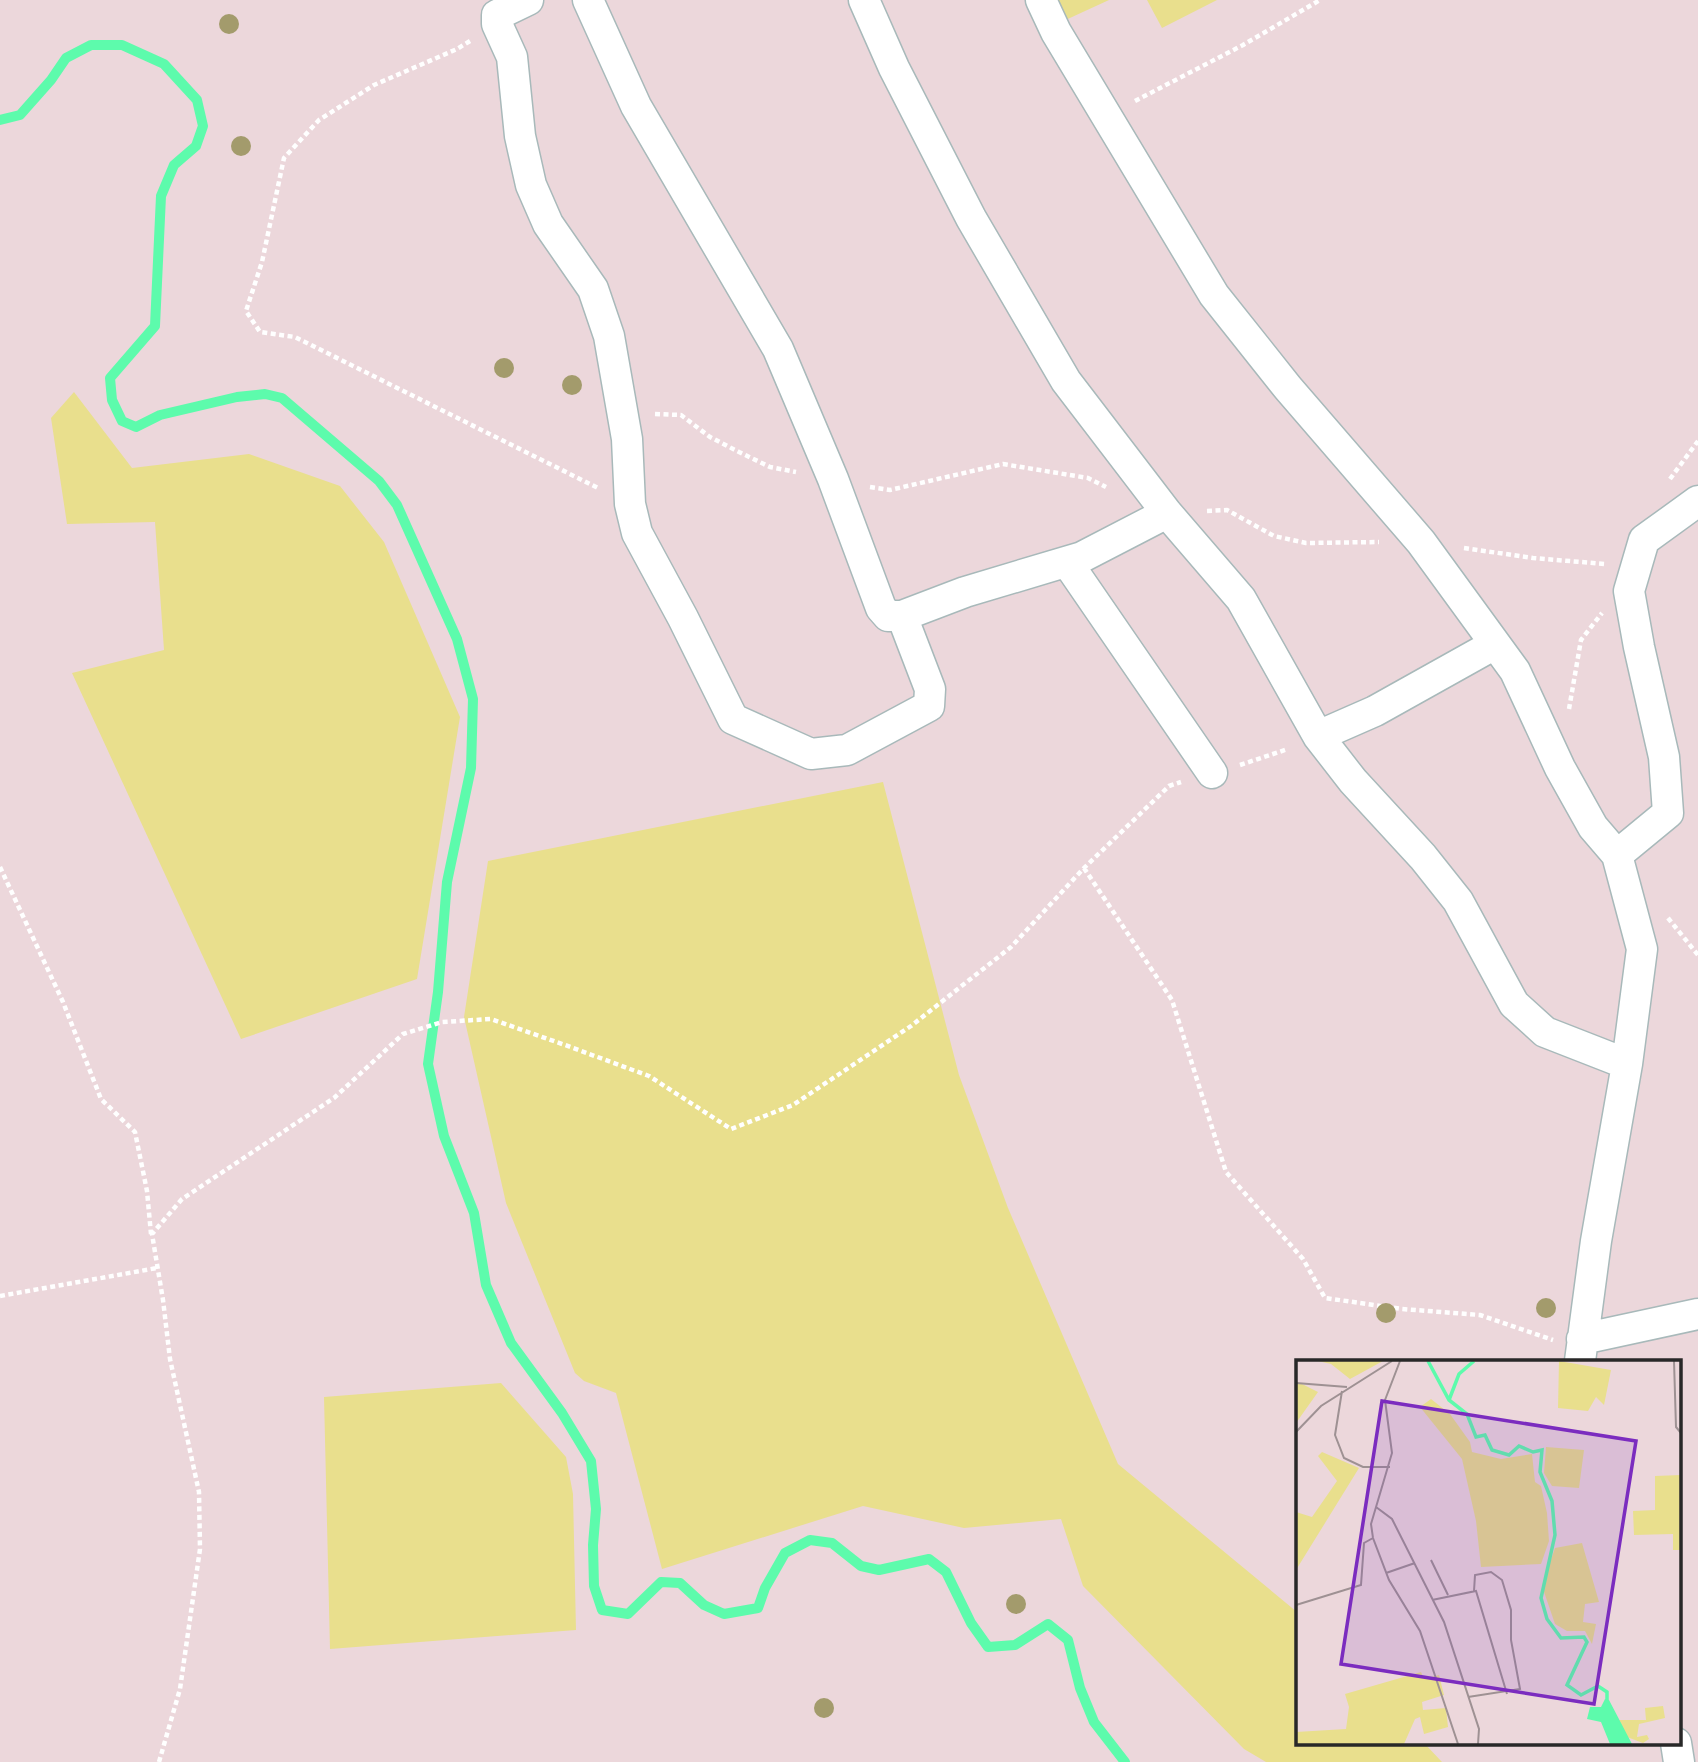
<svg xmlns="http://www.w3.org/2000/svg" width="1698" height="1762" font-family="'PT Sans Narrow',sans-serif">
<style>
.green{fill:#e9df8d}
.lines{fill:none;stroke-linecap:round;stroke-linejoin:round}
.stream{stroke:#5dfbac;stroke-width:10}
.minor-casing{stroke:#a8b9ba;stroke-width:33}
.path{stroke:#fff;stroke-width:4.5;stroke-dasharray:5 3.5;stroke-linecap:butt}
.minor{stroke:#fff;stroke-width:30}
.tree{fill:#a39b6c}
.inset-river{fill:none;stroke:#5dfbac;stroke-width:3.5}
.inset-road{fill:none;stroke:#9e9193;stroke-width:2}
.view{fill:#7b2cbf;fill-opacity:0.15;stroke:#7b2cbf;stroke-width:3.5}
.inset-edge{fill:none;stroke:#282828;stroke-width:3.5}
</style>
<rect width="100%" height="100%" fill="#ecd7db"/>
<path class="green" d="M1032 0H1109L1046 29Z
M1147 0H1217L1162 28Z
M74 392 132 468 249 454 340 486 384 542 460 717 417 979 241 1039 72 673 164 650 155 522 67 524 51 418Z
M883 782 959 1075 1008 1208 1118 1464 1297 1612V1743H1424L1442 1762H1266L1244 1749 1083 1586 1061 1519 964 1528 863 1506 662 1569 616 1393 584 1381 575 1373 506 1203 464 1017 488 861Z
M501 1383 566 1457 573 1494 576 1630 330 1649 324 1397Z"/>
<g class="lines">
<path class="stream" d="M0 120 20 115 51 80 66 58 91 45H122L164 64 197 100 203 126 196 146 174 165 161 196 155 326 110 378 112 400 122 421 136 427 160 415 237 397 265 394 282 398 379 481 397 505 457 639 473 699 471 768 447 882 438 992 428 1064 444 1136 474 1213 486 1285 511 1343 562 1413 591 1461 596 1509 593 1545 594 1586 602 1610 628 1614 661 1582 680 1583 704 1605 724 1614 758 1608 765 1588 785 1553 810 1540 832 1543 861 1566 879 1570 929 1559 946 1572 971 1623 988 1647 1015 1645 1048 1624 1068 1640 1080 1688 1094 1722 1125 1762"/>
<defs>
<path id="minor" d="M528 0 497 15V24L512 57 520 136 531 185 548 224 593 289 609 336 627 439 630 504 637 533 683 618 733 719 811 754 847 750 929 706 930 689 902 616
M588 0 636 106 778 349 833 479 881 608 888 616H902L965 592 1082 557 1167 513
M864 0 894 68 971 218 1066 381 1167 513 1241 599 1318 736 1353 781 1423 857 1458 901 1514 1004 1545 1032 1627 1064
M1041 0 1056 32 1214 295 1288 388 1421 542 1515 671 1560 768 1593 827 1617 855 1642 949 1627 1064 1596 1241 1580 1361
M1067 562 1212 773
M1318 736 1375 711 1495 644
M1617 855 1668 813 1664 757 1639 647 1629 591 1644 540 1698 501
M1582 1339 1698 1314
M1676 1743 1679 1762"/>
</defs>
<use href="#minor" class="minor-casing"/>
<path class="path" d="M470 41 457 49 374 85 319 120 284 158 262 262 246 311 260 332 295 337 598 488
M1135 101 1243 45 1320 0
M655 414 681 415 710 437 739 452 770 467 796 472
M1670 479 1698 441
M870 487 890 490 1003 464 1088 478 1106 487
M1207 511 1227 510 1274 536 1306 543 1379 542
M1464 548 1533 558 1605 564
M1569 709 1581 640 1602 613
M1240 765 1288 749
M0 867 63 1002 101 1099 135 1132 147 1191 151 1234
M1084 868 1172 1000 1226 1172 1303 1259 1325 1298 1402 1309 1480 1315 1553 1340
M1668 918 1698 955
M0 1296 157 1268
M159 1762 180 1689 200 1549 199 1492 170 1359 163 1300 152 1234 182 1199 334 1098 403 1034 442 1022 491 1019 565 1045 649 1076 731 1129 793 1105 911 1026 1011 947 1084 868 1169 786 1181 782"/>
<use href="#minor" class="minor"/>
</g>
<g class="tree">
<circle cx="229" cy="24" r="10"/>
<circle cx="241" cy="146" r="10"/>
<circle cx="504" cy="368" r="10"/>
<circle cx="572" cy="385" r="10"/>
<circle cx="1546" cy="1308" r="10"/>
<circle cx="1386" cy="1313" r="10"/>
<circle cx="1016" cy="1604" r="10"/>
<circle cx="824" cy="1708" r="10"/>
</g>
<g transform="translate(1296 1360)">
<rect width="385" height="385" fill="#ecd7db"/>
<path d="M22 1H87L54 19 35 4ZM263 1 315 10 308 45 300 37 292 51 262 48ZM0 21 22 32 0 63ZM135 39 154 54 174 82 176 92 205 99 236 94 239 122 245 126 251 153 253 181 245 204 185 207 180 161 166 99 124 47ZM250 87 288 90 283 128 256 126 248 113ZM26 92 63 108 0 210V152L16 157 41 121 22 96ZM385 115V190H377V174L338 175 337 151 359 150V116ZM286 183 303 242 289 244 287 262 300 264 296 284 289 271H271L259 264 246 226 259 188ZM125 312 128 319 143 315 148 335 126 342 127 350 150 348 152 367 128 374 124 357 119 359 108 384H0V372L50 369 53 347 49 334ZM367 346 369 358 343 364 341 377 351 375 353 379 347 383 331 377 320 360H350L349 348Z" fill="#e9df8d"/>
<path d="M309 339 313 340 336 384H314L305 362 291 359 294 347H305Z" fill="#5dfbac"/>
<path class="inset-river" d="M132 1 153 40 171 54 180 77 189 75 196 90 213 95 223 86 237 92 246 90 244 112 256 141 259 175 245 238 251 259 265 278 288 277 291 282 271 325 285 335 302 326 311 332V341M153 40 163 14 178 1"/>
<path class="inset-road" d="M104 1 89 40 96 93 75 164 77 178 93 220 124 271 162 384M378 1 380 67 385 73M0 23 51 27M46 31 39 75 48 98 67 107H94M0 72 25 46 96 1M80 147 96 159 148 262 183 369 182 384M135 200 152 235M90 213 119 203M136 240 180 231 211 334M0 245 65 225 68 183 77 178M172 337 224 329 215 280V250L206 220 195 212 179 215 178 231"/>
<path class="view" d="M86 41 340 81 298 344 45 304Z"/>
<rect width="385" height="385" class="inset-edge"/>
</g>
</svg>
